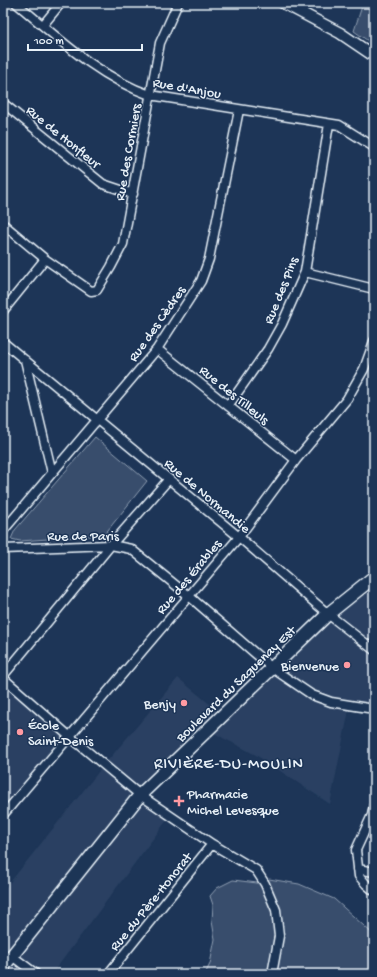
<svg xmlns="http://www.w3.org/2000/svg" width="377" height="977" font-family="'Gochi Hand',sans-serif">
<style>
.built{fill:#2a4162}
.green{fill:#374d6c;stroke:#909fb2}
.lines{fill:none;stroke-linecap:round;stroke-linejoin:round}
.minor-casing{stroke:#e8f1f8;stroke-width:11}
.tertiary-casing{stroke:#e8f1f8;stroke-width:13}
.secondary-casing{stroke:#e8f1f8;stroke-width:15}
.minor{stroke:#1d3557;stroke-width:8}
.tertiary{stroke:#1d3557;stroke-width:10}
.secondary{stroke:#1d3557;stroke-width:12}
.poi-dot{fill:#ff9aa2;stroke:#1d3557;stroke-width:1.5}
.labels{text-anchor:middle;stroke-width:3;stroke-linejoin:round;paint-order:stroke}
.street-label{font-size:14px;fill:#e8f1f8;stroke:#1d3557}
.poi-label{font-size:14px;fill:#e8f1f8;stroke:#1d3557;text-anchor:end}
.quarter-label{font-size:16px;letter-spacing:1px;fill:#e8f1f8;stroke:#1d3557}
</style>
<rect width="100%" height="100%" fill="#1d3557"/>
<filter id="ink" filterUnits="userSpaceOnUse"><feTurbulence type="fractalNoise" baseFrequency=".025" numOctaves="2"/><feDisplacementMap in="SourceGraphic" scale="8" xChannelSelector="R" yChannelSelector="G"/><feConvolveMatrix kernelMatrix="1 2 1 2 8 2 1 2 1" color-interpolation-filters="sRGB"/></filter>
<g filter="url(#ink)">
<path class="built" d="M374 577V709L350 705 330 804 256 755 208 730 140 795 170 816 52 974H3V891L104 765 178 678 223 715Z
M9 684 69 736 7 811 3 808V690Z"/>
<path class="green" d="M363 3H374V45L354 31Z
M95 437 147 481 104 535 20 541 11 539 15 530Z
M269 879 299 884 334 899 374 935V974H205L210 964 215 939 212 921 213 905 210 896 217 888 233 880 265 884Z"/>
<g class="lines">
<defs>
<path id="minor" d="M16 3C57 37 98 77 150 95L339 125 374 147
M43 25 61 3
M3 103 103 184 133 194
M3 224 45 259 91 291 97 290 111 267 123 244 160 43 178 3
M305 272 374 289
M3 311 45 259
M3 342 239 537 328 614 374 650
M157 349 296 460
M25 360 52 473
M228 406 268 349 282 324 305 272 329 124
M3 531 157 349 201 281 209 259 239 110
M3 549 111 545 131 549 189 596 272 668 312 695 331 702 374 709
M3 676 111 545 169 479
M3 678 69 736 140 795 212 844 256 870 265 884 276 910 279 936 272 974
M374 805 372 815 356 850 359 876 366 884 374 891
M3 815 239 537 296 460 347 399 364 369 374 341
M358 869 374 872
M12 956 36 974
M108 974 212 844"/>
<path id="tertiary" d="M283 3 340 33 374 56"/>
<path id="secondary" d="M3 967 140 795 328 614 374 577"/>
</defs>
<use href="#minor" class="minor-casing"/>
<use href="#tertiary" class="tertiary-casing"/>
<use href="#secondary" class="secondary-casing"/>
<use href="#minor" class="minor"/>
<use href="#tertiary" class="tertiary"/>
<use href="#secondary" class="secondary"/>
</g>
</g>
<g class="poi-dot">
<circle cx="347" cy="665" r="4"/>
<circle cx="184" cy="703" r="4"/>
<circle cx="20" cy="732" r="4"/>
<path d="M177 795h4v4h4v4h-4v4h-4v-4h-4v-4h4z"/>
</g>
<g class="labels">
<g class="street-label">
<text transform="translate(187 87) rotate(10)" y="5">Rue d'Anjou</text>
<text transform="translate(64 136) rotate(39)" y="5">Rue de Honfleur</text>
<text transform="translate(127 152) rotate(-80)" y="5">Rue des Cormiers</text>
<text transform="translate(280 290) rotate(-68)" y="5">Rue des Pins</text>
<text transform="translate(156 323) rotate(-55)" y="5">Rue des Cèdres</text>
<text transform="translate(235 394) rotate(39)" y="5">Rue des Tilleuls</text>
<text transform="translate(208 495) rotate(40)" y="5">Rue de Normandie</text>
<text x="83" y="540">Rue de Paris</text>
<text transform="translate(188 576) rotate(-50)" y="5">Rue des Érables</text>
<text transform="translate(235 683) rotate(-44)" y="5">Boulevard du Saguenay Est</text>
<text transform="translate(150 901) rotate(-51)" y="5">Rue du Père-Honorat</text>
</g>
<g class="poi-label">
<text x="339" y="670">Bienvenue</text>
<text x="176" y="708">Benjy</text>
<text x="28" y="729" text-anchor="start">École<tspan x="28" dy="16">Saint-Denis</tspan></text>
<text x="187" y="798" text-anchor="start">Pharmacie<tspan x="187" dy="16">Michel Levesque</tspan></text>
</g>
<g class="quarter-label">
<text x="229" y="768">RIVIÈRE-DU-MOULIN</text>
</g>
</g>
<rect width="377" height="977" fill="none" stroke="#1d3557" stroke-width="16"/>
<rect x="8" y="8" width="361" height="961" fill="none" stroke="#e8f1f8" stroke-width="1.5" filter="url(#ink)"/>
<path d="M28 44v6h114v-6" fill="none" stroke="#e8f1f8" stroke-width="2"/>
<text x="34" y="44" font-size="12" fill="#e8f1f8" stroke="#1d3557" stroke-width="3" paint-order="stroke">100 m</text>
</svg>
